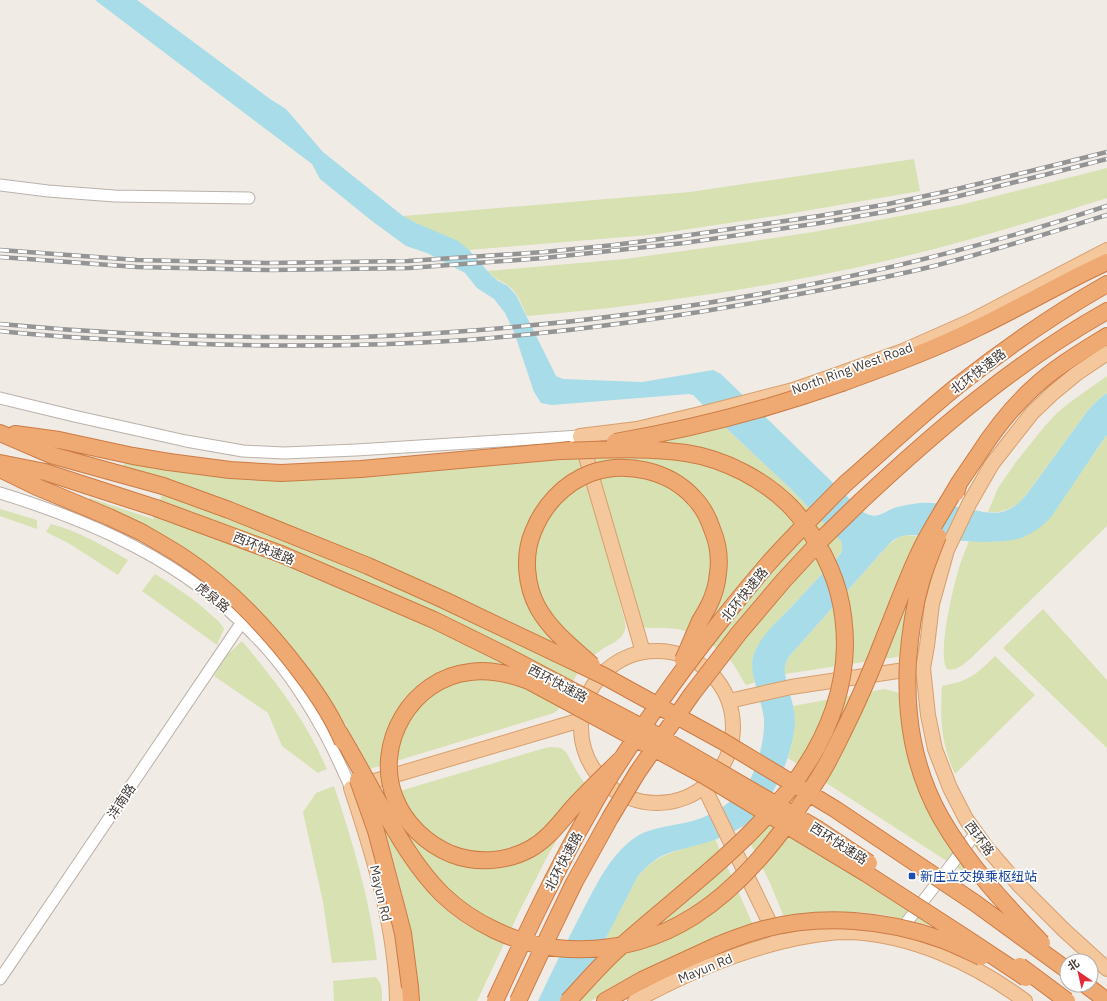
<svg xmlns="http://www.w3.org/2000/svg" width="1107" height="1001" font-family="'IBM Plex Sans','Noto Sans SC',sans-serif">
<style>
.green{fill:#d7e1b2}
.water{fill:#a7dce8}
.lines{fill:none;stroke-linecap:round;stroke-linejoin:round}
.minor-casing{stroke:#bbb1a9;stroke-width:13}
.major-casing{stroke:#d79f6e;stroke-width:16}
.highway-casing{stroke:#cc7b44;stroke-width:18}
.minor{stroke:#fff;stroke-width:11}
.major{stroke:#f4c79c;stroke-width:14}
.highway{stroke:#efa973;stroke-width:16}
.rail-casing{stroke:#949494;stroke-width:4.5}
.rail{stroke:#fff;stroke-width:3;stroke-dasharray:9;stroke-linecap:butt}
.highway-bridge-casing{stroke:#cc7b44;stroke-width:18;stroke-linecap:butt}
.highway-bridge{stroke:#efa973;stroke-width:16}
.transit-dot{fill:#1a4fb4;stroke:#fff;stroke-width:1.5}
.labels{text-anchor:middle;stroke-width:3.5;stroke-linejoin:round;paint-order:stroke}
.street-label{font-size:13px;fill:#433b36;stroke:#fff}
.transit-label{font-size:13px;fill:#164399;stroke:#fff;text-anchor:start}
</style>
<rect width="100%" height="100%" fill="#f1ebe6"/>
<path class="green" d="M914 159 920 191 776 216 649 235 469 250 464 246 416 223 403 216 690 192Z
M1107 168V198L1088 204C1021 225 954 245 885 261 840 272 794 280 749 288 675 300 602 310 527 316 522 306 518 293 509 286 500 280 496 281 488 271L625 259 741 243 813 232 960 205Z
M1107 376V393L1098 400 1089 409 1023 499C1013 509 1002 513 988 512L998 488 1016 462 1044 427 1056 414 1069 403Z
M723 425 793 491 839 538C844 545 843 550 838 557L773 626 758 645 753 658 752 666 755 682 747 685 745 684C740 676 736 667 730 660 720 648 692 631 677 629 665 627 654 629 642 627L592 454Z
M1107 435V526L971 658C964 664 956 672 947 669 937 654 953 589 958 571 961 561 965 551 969 541 1001 542 1018 544 1046 522Z
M581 457 624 618C625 622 626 626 625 630 622 641 609 644 601 650 596 654 590 658 585 664 582 667 578 672 576 676 568 690 568 703 554 713L370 769C326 683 265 598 180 547 171 541 160 537 150 532 130 521 109 511 88 500L90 498 153 519 167 481 123 466 125 462 362 477Z
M0 509 37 520V529L0 516Z
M51 524C78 531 104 546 128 560L118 575 70 544 46 532Z
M906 535 931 538 903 656 785 674C784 665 788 658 793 652L888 545 899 537Z
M155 574C173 585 191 597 207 611 213 617 220 621 224 629L217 645 142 591Z
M1043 609 1107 680V748L1003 648Z
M242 641C276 682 305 719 327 769L318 773 282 746 268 713 214 676 227 655Z
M995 656 1035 695 955 774C941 743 940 720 942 686 969 681 976 675 995 656Z
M885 689 896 692 904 697 914 759 985 886 788 758C793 741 797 724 793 706Z
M551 747 561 748 566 752 577 772 590 791 564 827 547 857 520 910 477 1001H419C416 933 396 867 375 803L383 796 545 748Z
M334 786C353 843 370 900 377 960L332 963 323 902 303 812 316 793Z
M760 811 953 931C928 925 903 918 878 914 846 910 815 913 784 917L770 883 742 826Z
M715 839 753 925 697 946 650 967 628 979 591 1001H574L609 932 638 876C660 850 685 850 715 839Z
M375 977C383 982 382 993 382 1001H334L333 981Z"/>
<path class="water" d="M95 0H137L270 99 286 109 323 152 403 216 416 223 458 241 469 250 492 276 498 281 508 286 516 295 556 376 563 379 642 382 713 370 721 374 863 512C877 520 882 513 894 508 900 506 906 505 913 504 933 500 954 507 974 510 983 512 992 514 1002 512 1012 509 1020 503 1027 494L1089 409 1098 400 1107 393V435L1101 443 1051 517C1043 526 1032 534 1021 538 999 545 957 541 934 538 916 536 903 530 888 545L793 652C789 656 786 661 785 668 784 673 786 678 787 683 790 695 795 709 795 721 794 749 780 781 766 804 751 828 716 841 690 847 679 850 668 852 658 858 650 863 644 869 638 876L609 932 574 1001H538C552 971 567 941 582 912 597 884 611 852 639 835 654 827 672 826 688 822 711 817 734 802 748 783 758 767 765 738 764 719 763 710 760 701 758 693 755 682 750 668 753 657 758 638 779 620 793 605 808 589 823 573 838 557 843 551 843 547 841 541L793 491 723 425 693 395 689 394 552 405 541 403 534 392 514 332 505 313 494 299 477 288 465 273 427 253 406 246 372 221 320 179 312 164Z"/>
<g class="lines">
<defs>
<path id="minor" d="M0 185 48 191 115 196 249 198
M0 398 74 416 186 441 243 451 284 453 356 450 580 436
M0 493C94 522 185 562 254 635 280 661 302 693 320 725 332 745 341 767 351 788
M899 932 976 833
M0 979 242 622"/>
<path id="major" d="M1107 353 1076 374 1053 393 1032 413 992 464 969 504 947 550 932 604 927 646 923 668 928 715 935 749 950 788 966 819 986 847 1019 885 1065 931 1107 969
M581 727a76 76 0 1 1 152 0a76 76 0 1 1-152 0Z
M643 652 580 436 637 429 704 413 793 390 833 376 903 351 971 321 1107 250
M729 701 791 687 918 668
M704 787 776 936
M397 1001C396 928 374 857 351 788L581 720
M635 1001C686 973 740 950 798 938 814 935 831 932 847 932 911 934 974 963 1025 1001"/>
<path id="highway" d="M842 383C888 366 933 350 977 328 1021 307 1063 282 1107 262
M0 433 51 455 163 486
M15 434 59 440 133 456 169 462
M976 458C992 433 1010 409 1032 389 1054 368 1081 352 1107 336
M0 463 45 472 156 508
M0 469 37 487 109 517 141 532
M846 483C884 450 921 415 961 383 1007 347 1056 313 1107 284
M861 501C937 430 1016 362 1107 311
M1086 985 1107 1001
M410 987 411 1001
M605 1001 642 980 718 945"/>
</defs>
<use href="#minor" class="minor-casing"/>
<use href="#major" class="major-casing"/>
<use href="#highway" class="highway-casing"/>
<use href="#minor" class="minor"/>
<use href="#major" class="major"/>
<use href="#highway" class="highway"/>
<defs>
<path id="rail" d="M0 250 137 260 268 263 408 261 544 252 614 245 683 236 819 216 888 204 953 190 1047 167 1107 152
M0 257 137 267 270 270 409 268 544 258 684 243 820 223 890 211 955 197 1048 174 1107 159
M0 324C94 333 187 337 281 337 308 337 334 338 360 337 613 327 867 286 1107 206
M0 331C34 335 67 337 101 339 223 347 345 348 467 340 566 332 665 319 763 301 820 290 878 280 934 266 992 251 1050 233 1107 215"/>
</defs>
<use href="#rail" class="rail-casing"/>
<use href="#rail" class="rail"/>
<defs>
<path id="highway-bridge" d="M615 442C692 429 768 409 842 383
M561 451C603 450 645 447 686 453 725 459 765 480 792 508 802 519 810 531 817 543 837 576 845 608 845 646 842 783 710 866 619 948 601 964 585 983 568 1001
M169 462 230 470 281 473 361 469 571 450
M163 486 229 510 368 566 444 600 604 676 724 742 835 809 975 903 1067 970
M956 493 959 483 976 458
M156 508 281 554 434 620 503 654 651 732 708 765 816 828 869 863
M141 532C155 540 169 548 183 557 230 588 269 630 302 674 318 695 333 718 343 742
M938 536C932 551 926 566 921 582 914 607 910 634 908 660 905 716 913 768 941 818 968 865 1005 904 1042 943
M592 665C573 648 551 631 538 608 526 586 523 556 533 532 543 506 564 483 591 473 625 461 669 470 694 498 703 507 708 517 712 529 718 543 720 559 718 573 717 585 714 595 709 605 706 611 703 616 700 621 694 634 689 647 683 660
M339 732C351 752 362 772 373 792 393 827 413 865 442 894 472 923 514 943 556 948 664 959 736 897 795 813 804 799 814 786 822 772 830 759 836 746 843 732 859 700 873 667 886 633 898 604 908 575 922 547 933 525 947 504 959 483
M620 760C606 774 591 788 577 803 562 819 550 838 530 849 506 862 477 864 451 854 427 844 405 824 395 798 373 744 412 678 470 672 491 669 510 674 529 681L705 776 867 874 966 938 1026 978
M358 780 376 831 396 906 403 933 410 987
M718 945C733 939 748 933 764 929 822 914 886 919 943 940 956 945 968 951 981 957
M1020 966 1067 1001
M495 1001C525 936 555 871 591 809 608 777 629 748 649 718 685 665 725 614 767 565 792 537 819 510 846 483
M518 1001 548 937 574 883 610 818 637 773 692 694 739 633 784 580 822 539 861 501"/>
</defs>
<use href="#highway-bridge" class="highway-bridge-casing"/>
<use href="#highway-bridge" class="highway-bridge"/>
</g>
<rect class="transit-dot" x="908" y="872" width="8" height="8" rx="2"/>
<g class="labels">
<g class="street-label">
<text transform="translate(852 368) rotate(-20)" y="5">North Ring West Road</text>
<text transform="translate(978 371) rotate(-37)" y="5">北环快速路</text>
<text transform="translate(264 548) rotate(22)" y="5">西环快速路</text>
<text transform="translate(744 594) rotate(-51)" y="5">北环快速路</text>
<text transform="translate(213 597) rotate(39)" y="5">虎泉路</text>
<text transform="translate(558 683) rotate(28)" y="5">西环快速路</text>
<text transform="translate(121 801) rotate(-56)" y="5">洋南路</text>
<text transform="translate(980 838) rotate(54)" y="5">西环路</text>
<text transform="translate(839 843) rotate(33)" y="5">西环快速路</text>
<text transform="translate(563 861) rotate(-62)" y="5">北环快速路</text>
<text transform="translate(381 893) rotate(77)" y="5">Mayun Rd</text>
<text transform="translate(705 968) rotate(-22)" y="5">Mayun Rd</text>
</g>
<g class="transit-label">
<text x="920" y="881">新庄立交换乘枢纽站</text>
</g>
</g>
<g transform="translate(1079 973) rotate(326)"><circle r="19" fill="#ffffff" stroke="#b4b1af"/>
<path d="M0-3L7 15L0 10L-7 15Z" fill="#e32a38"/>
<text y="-6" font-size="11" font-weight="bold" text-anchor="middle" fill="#433b36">北</text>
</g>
</svg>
